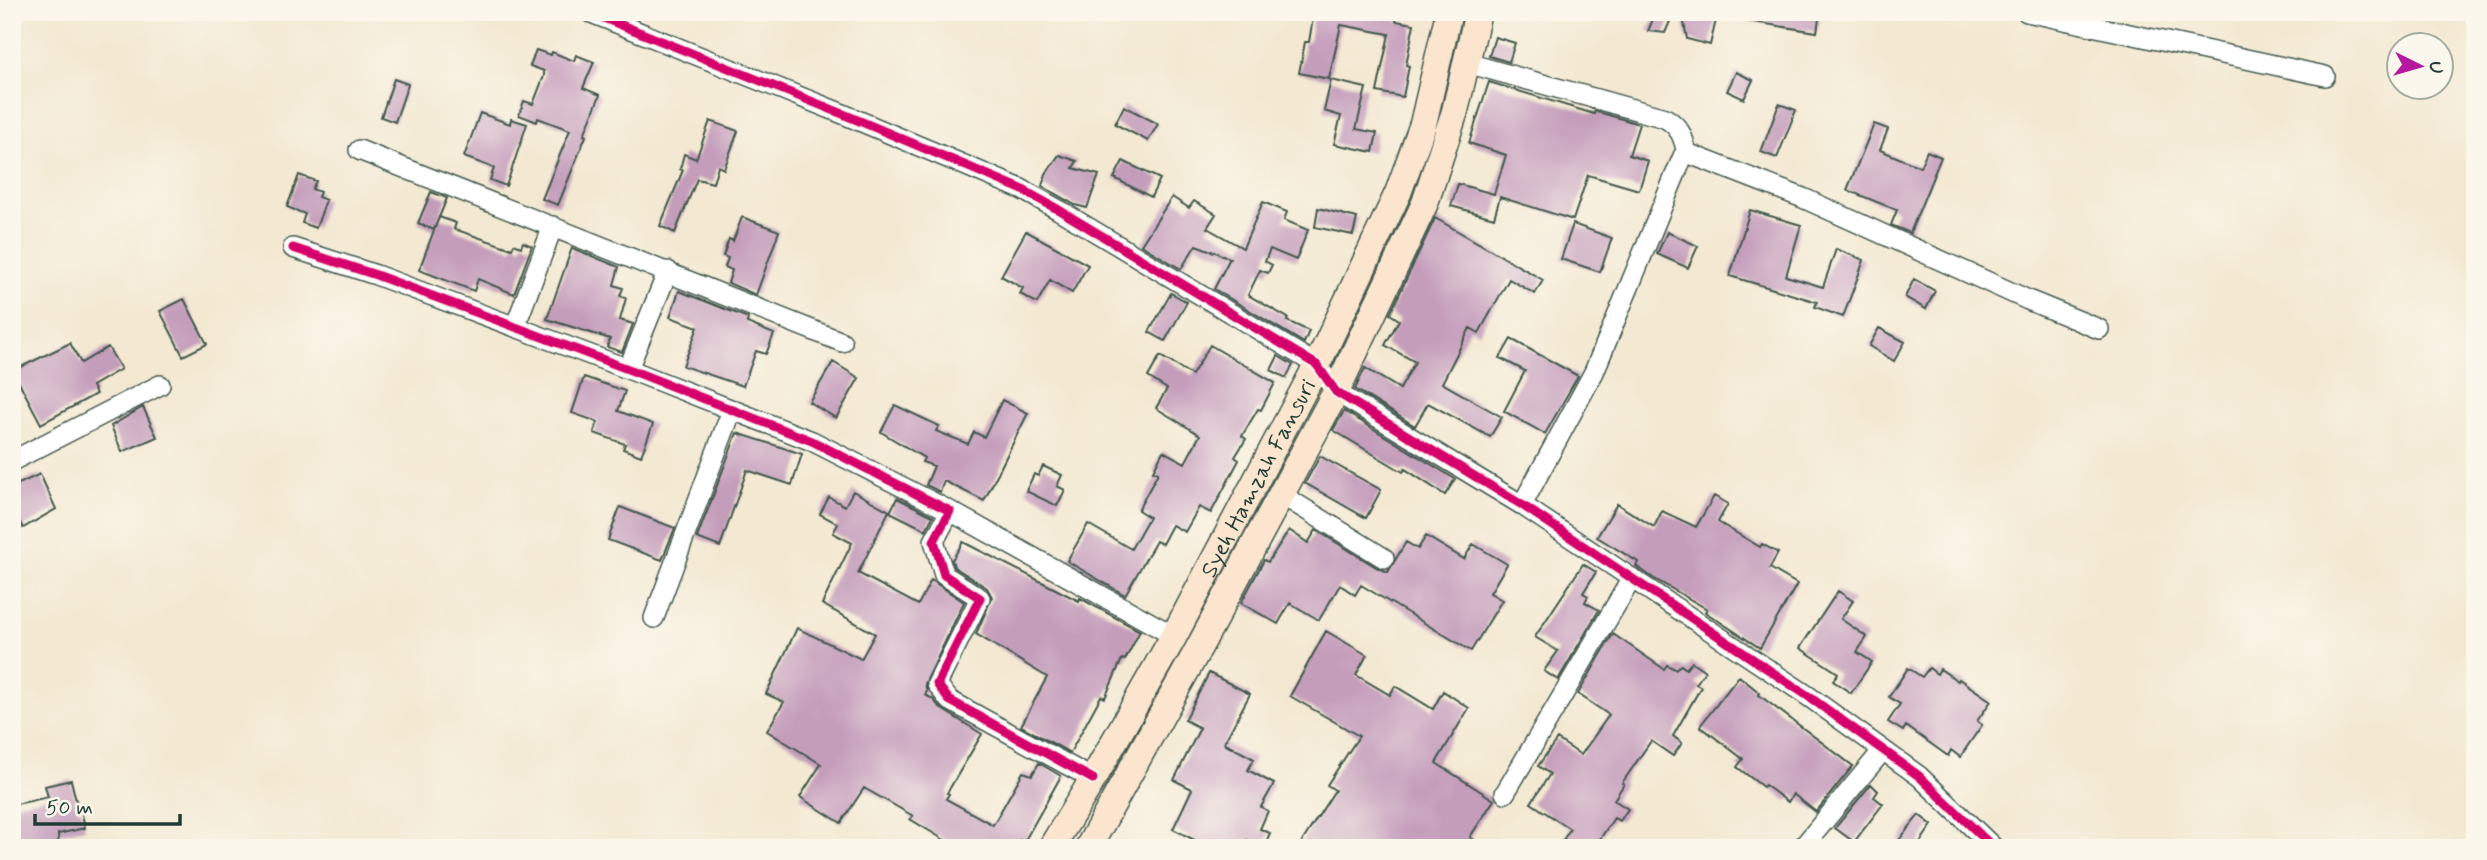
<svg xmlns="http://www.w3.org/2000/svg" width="2487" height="860" font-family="Mynerve,sans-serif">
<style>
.building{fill:#c49dbb}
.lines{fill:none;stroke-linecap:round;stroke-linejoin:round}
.minor-casing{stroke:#3f574c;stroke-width:22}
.secondary-casing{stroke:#3f574c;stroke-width:29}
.minor{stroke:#fff;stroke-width:19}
.secondary{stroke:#fce5cf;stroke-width:26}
.cycleway-casing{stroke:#fbf7ec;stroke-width:13}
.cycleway{stroke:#d6006c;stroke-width:9}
.labels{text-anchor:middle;stroke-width:7;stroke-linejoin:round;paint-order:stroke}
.street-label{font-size:23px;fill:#1f3d34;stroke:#fbf7ec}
</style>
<rect width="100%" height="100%" fill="#fbf7ec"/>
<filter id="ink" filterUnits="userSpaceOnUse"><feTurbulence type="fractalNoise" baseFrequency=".0143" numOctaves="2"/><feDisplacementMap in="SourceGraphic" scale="14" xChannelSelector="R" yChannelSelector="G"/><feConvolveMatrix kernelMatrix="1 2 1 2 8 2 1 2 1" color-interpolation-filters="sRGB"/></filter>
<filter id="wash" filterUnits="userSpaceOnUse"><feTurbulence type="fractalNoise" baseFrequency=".00686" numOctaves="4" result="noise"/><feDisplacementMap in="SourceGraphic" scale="28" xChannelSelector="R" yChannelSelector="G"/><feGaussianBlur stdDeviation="1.57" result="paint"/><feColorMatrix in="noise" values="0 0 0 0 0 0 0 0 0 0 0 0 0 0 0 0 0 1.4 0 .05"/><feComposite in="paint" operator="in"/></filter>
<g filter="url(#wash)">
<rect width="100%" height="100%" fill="#f3e8d1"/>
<g id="blocks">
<path class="building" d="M1314 12H1397L1396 21 1414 24 1406 65 1409 66 1403 97 1377 92 1389 34 1341 25 1329 79 1299 73 1305 42H1309Z
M1656 12H1674L1665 33 1648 31Z
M1682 12H1718L1710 45 1687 39Z
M1747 12H1820L1817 32 1747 21Z
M1495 37 1515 43 1509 62 1489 56Z
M536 50 551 55 552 52 574 61 576 55 594 62 583 88 600 95 584 135 586 136 558 205 542 199 570 130 538 118 537 122 519 115 524 101 533 104 544 76V71L530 66Z
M1736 72 1753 80 1744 99 1727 91Z
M394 79 408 84 395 122 381 117Z
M1331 80 1366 88 1356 129 1377 133 1373 152 1334 144 1341 116 1324 111Z
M1489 82 1594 114 1595 111 1639 124 1629 155 1648 161 1639 190 1588 175 1573 220 1500 197 1494 218 1451 206 1458 184 1494 194 1506 155 1469 143Z
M1779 104 1796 110 1777 158 1761 152Z
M1124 106 1158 124 1148 141 1115 124Z
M480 113 510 124 511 119 527 124 506 186 490 180 494 168 464 157Z
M710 121 738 131 724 169 718 166 713 183 697 179 675 233 660 226 683 170 680 169 684 154 696 159Z
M1874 124 1888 129 1880 150 1920 167 1927 151 1941 157 1910 233 1891 225 1897 210 1847 190Z
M1059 155 1077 161 1073 168 1099 175 1087 208 1075 205 1042 186 1046 174Z
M1123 161 1160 179 1151 197 1114 178Z
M299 175 316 181 312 189 320 192 318 197 326 200 316 228 302 223 305 214 287 207Z
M431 192 447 198 434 230 418 223Z
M1172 197 1189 208 1194 201 1216 214 1207 228 1243 248 1263 202 1287 212 1284 220 1308 230 1296 260 1270 249 1265 261 1272 265 1268 273 1260 270 1248 295 1288 318 1287 321 1309 331 1304 343 1214 289 1230 258 1196 245 1181 269 1141 245Z
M1318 208 1357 218 1353 235 1315 227Z
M1750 210 1801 225 1786 276 1823 287 1836 249 1864 260 1843 317 1815 307 1817 302 1730 276Z
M439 217 456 223 454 229 512 249 514 244 521 247 523 242 532 246 514 294 478 279 474 291 419 270Z
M742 217 779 231 756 295 728 283 732 270 725 267 728 258 723 256 729 239 733 241Z
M1435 218 1543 280 1535 294 1509 279 1479 333 1470 328 1442 383 1502 417 1490 437 1428 403 1415 426 1355 389 1365 368 1400 389 1415 362 1385 345 1399 320 1390 314Z
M1573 224 1612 238 1600 272 1561 259Z
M1026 231 1088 265 1072 293 1050 280 1037 303 1020 294 1023 288 1001 276Z
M1667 232 1698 246 1688 268 1657 254Z
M572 248 619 267 614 285 623 288 620 296 626 298 620 320 633 324 622 352 607 347 610 339 547 319Z
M1914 279 1935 291 1926 309 1905 297Z
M679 291 748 318 747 323 774 334 766 354 756 351 743 386 683 366 698 327 670 317Z
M1171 293 1187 302 1165 341 1149 332Z
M184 299 207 344 183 356 160 311Z
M1879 328 1905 342 1894 361 1869 346Z
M1511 339 1578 376 1545 434 1504 411 1525 371 1500 358Z
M70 343 81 363 108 347 121 369 92 386 96 394 41 424 13 371Z
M1210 345 1275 383 1261 410 1258 409 1242 436 1246 439 1235 457 1239 460 1211 513 1199 507 1185 532 1172 525 1162 544 1156 541 1125 595 1067 561 1088 524 1131 549 1149 517 1138 510 1158 473 1153 471 1163 451 1185 463 1200 435 1156 408 1167 389 1148 377 1160 356 1192 375Z
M1278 356 1293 365 1286 378 1271 370Z
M833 362 859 378 836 418 809 402Z
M584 377 625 391 618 411 653 424 641 456 623 449 625 444 594 433 598 422 572 413Z
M1002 400 1028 413 984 501 944 481 940 492 926 485 934 466 922 462 924 458 881 432 895 405 939 426 936 431 968 444 974 432 984 437Z
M143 407 157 437 122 452 111 426Z
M1344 411 1455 479 1445 495 1405 469 1403 472 1333 430Z
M737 433 802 454 792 485 747 470 720 547 697 538Z
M1320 456 1381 490 1366 518 1305 483Z
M1043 466 1062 475 1057 486 1065 490 1057 506 1026 491 1034 474 1038 476Z
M40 474 56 509 23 528 12 507V487Z
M853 491 889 511 858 573 918 605 931 580 964 602 925 684 927 691 925 695 933 699 940 708 982 734 947 793 949 794 946 799 993 825 1023 772 1032 775 1039 763 1061 776 1024 842 1019 840 1014 848H942L946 841 910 819 913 816 864 788 841 823 800 797 821 764 767 731 784 702 766 694 797 628 861 659 875 634 822 604 852 543 833 533 838 524 820 514 829 497 845 506Z
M1714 496 1728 504 1718 522 1760 547 1762 544 1778 553 1770 568 1797 584 1760 648 1705 612 1707 609 1653 578 1636 566 1638 562 1597 537 1617 504 1654 527 1662 511 1696 527Z
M897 498 933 516 926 530 890 512Z
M620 507 675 528 662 560 608 540Z
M1289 530 1308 543 1316 530 1378 568 1388 572 1406 542 1418 549 1426 536 1464 559 1473 544 1507 564 1490 593 1502 600 1471 651 1361 585 1355 595 1340 585 1319 620 1290 603 1278 624 1241 603 1264 560 1268 562Z
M963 542 1079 601 1080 598 1140 631 1125 660 1122 659 1105 698 1101 696 1070 753 1021 726 1047 677 976 634 992 597 987 588 954 567 952 560Z
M1583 564 1596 572 1583 593 1588 596 1585 602 1599 610 1558 680 1544 671 1558 651 1535 637Z
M1838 591 1853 601 1841 619 1867 637 1857 652 1872 662 1851 693 1833 681 1838 673 1800 648Z
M1326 631 1367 655 1356 675 1390 695 1395 686 1433 709 1443 691 1469 708 1436 763 1494 800 1470 837 1484 848H1298L1335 790 1327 785 1359 736 1290 696Z
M1613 634 1664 669 1667 665 1675 669 1681 665 1686 669 1692 662 1705 671 1696 684 1701 687 1673 736 1682 743 1673 756 1651 741 1622 783 1624 784 1614 800 1628 809 1620 821 1614 818 1594 848H1558L1570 829 1531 803 1550 774 1538 766 1557 739 1581 755 1609 715 1578 694Z
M1908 668 1922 677 1929 668 1937 674 1940 669 1958 681 1959 679 1991 701 1977 721 1982 725 1960 757 1951 750 1948 756 1906 726 1903 731 1888 722 1900 704 1889 697Z
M1209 673 1250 694 1224 743 1254 759 1248 770 1274 784 1261 807 1268 811 1260 829 1270 833 1264 847 1247 840 1243 848H1210L1173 829 1192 789 1174 780 1200 728 1185 720Z
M1739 676 1760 693 1759 695 1853 766 1816 812 1793 794 1788 802 1765 785 1763 787 1737 767 1743 759 1700 726Z
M71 780 78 809H81L85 828 58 834 59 848H17V843L12 844V805L48 797 45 786Z
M1871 784 1878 791 1874 797 1883 804 1854 842 1835 828Z
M1919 815 1932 825 1916 848H1909L1899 840Z"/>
</g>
</g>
<g filter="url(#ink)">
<use href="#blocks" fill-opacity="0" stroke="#3f574c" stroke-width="2"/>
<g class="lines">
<defs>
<path id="minor" d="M589 12 843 114 1021 189 1059 210 1317 365 1336 392 1522 505 1808 696 1919 776 1994 848
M2027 12 2325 76
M1467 63 1665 118C1680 127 1683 136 1687 153
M359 150 842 342
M1687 153 1803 198 2028 300 2099 329
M293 248 376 275 628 369 812 441 950 511 934 541 944 575 980 598 937 684 949 700 1093 779
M515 327 553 226
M628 369 668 271
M12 461 160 385
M1282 495 1384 558
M1522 505 1594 372 1683 156 1687 153
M950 511 1174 636
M654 618 732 410
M1505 793 1632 578
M1802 848 1883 750"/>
<g id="secondary">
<path id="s1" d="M1051 848 1093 779 1174 636 1317 365 1398 193 1423 124 1449 12"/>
<path d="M1088 848 1195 655 1336 392 1425 203 1455 111 1478 12"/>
</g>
</defs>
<use href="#minor" class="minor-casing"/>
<use href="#secondary" class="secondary-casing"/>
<use href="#minor" class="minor"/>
<use href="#secondary" class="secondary"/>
<defs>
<path id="cycleway" d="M589 12 843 114 1021 189 1059 210 1317 365 1336 392 1522 505 1808 696 1919 776 1994 848
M293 248 376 275 628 369 812 441 950 511 934 541 944 575 980 598 937 684 949 700 1093 779"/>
</defs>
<use href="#cycleway" class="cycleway-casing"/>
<use href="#cycleway" class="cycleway"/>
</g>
</g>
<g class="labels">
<g class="street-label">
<text dy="8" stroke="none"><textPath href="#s1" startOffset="424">Syeh Hamzah Fansuri</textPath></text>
</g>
</g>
<rect width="2487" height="860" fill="none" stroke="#fbf7ec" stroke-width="42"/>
<g transform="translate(2420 66) rotate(95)"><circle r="33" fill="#fbf7ec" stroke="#a3ada2" stroke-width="2"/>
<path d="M0-5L12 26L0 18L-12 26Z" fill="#b5179e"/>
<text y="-10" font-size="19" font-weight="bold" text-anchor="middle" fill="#1f3d34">U</text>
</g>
<path d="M35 814v10h145v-10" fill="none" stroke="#1f3d34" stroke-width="3.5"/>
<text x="46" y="814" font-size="21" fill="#1f3d34" stroke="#fbf7ec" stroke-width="5" paint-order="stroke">50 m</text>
</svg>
